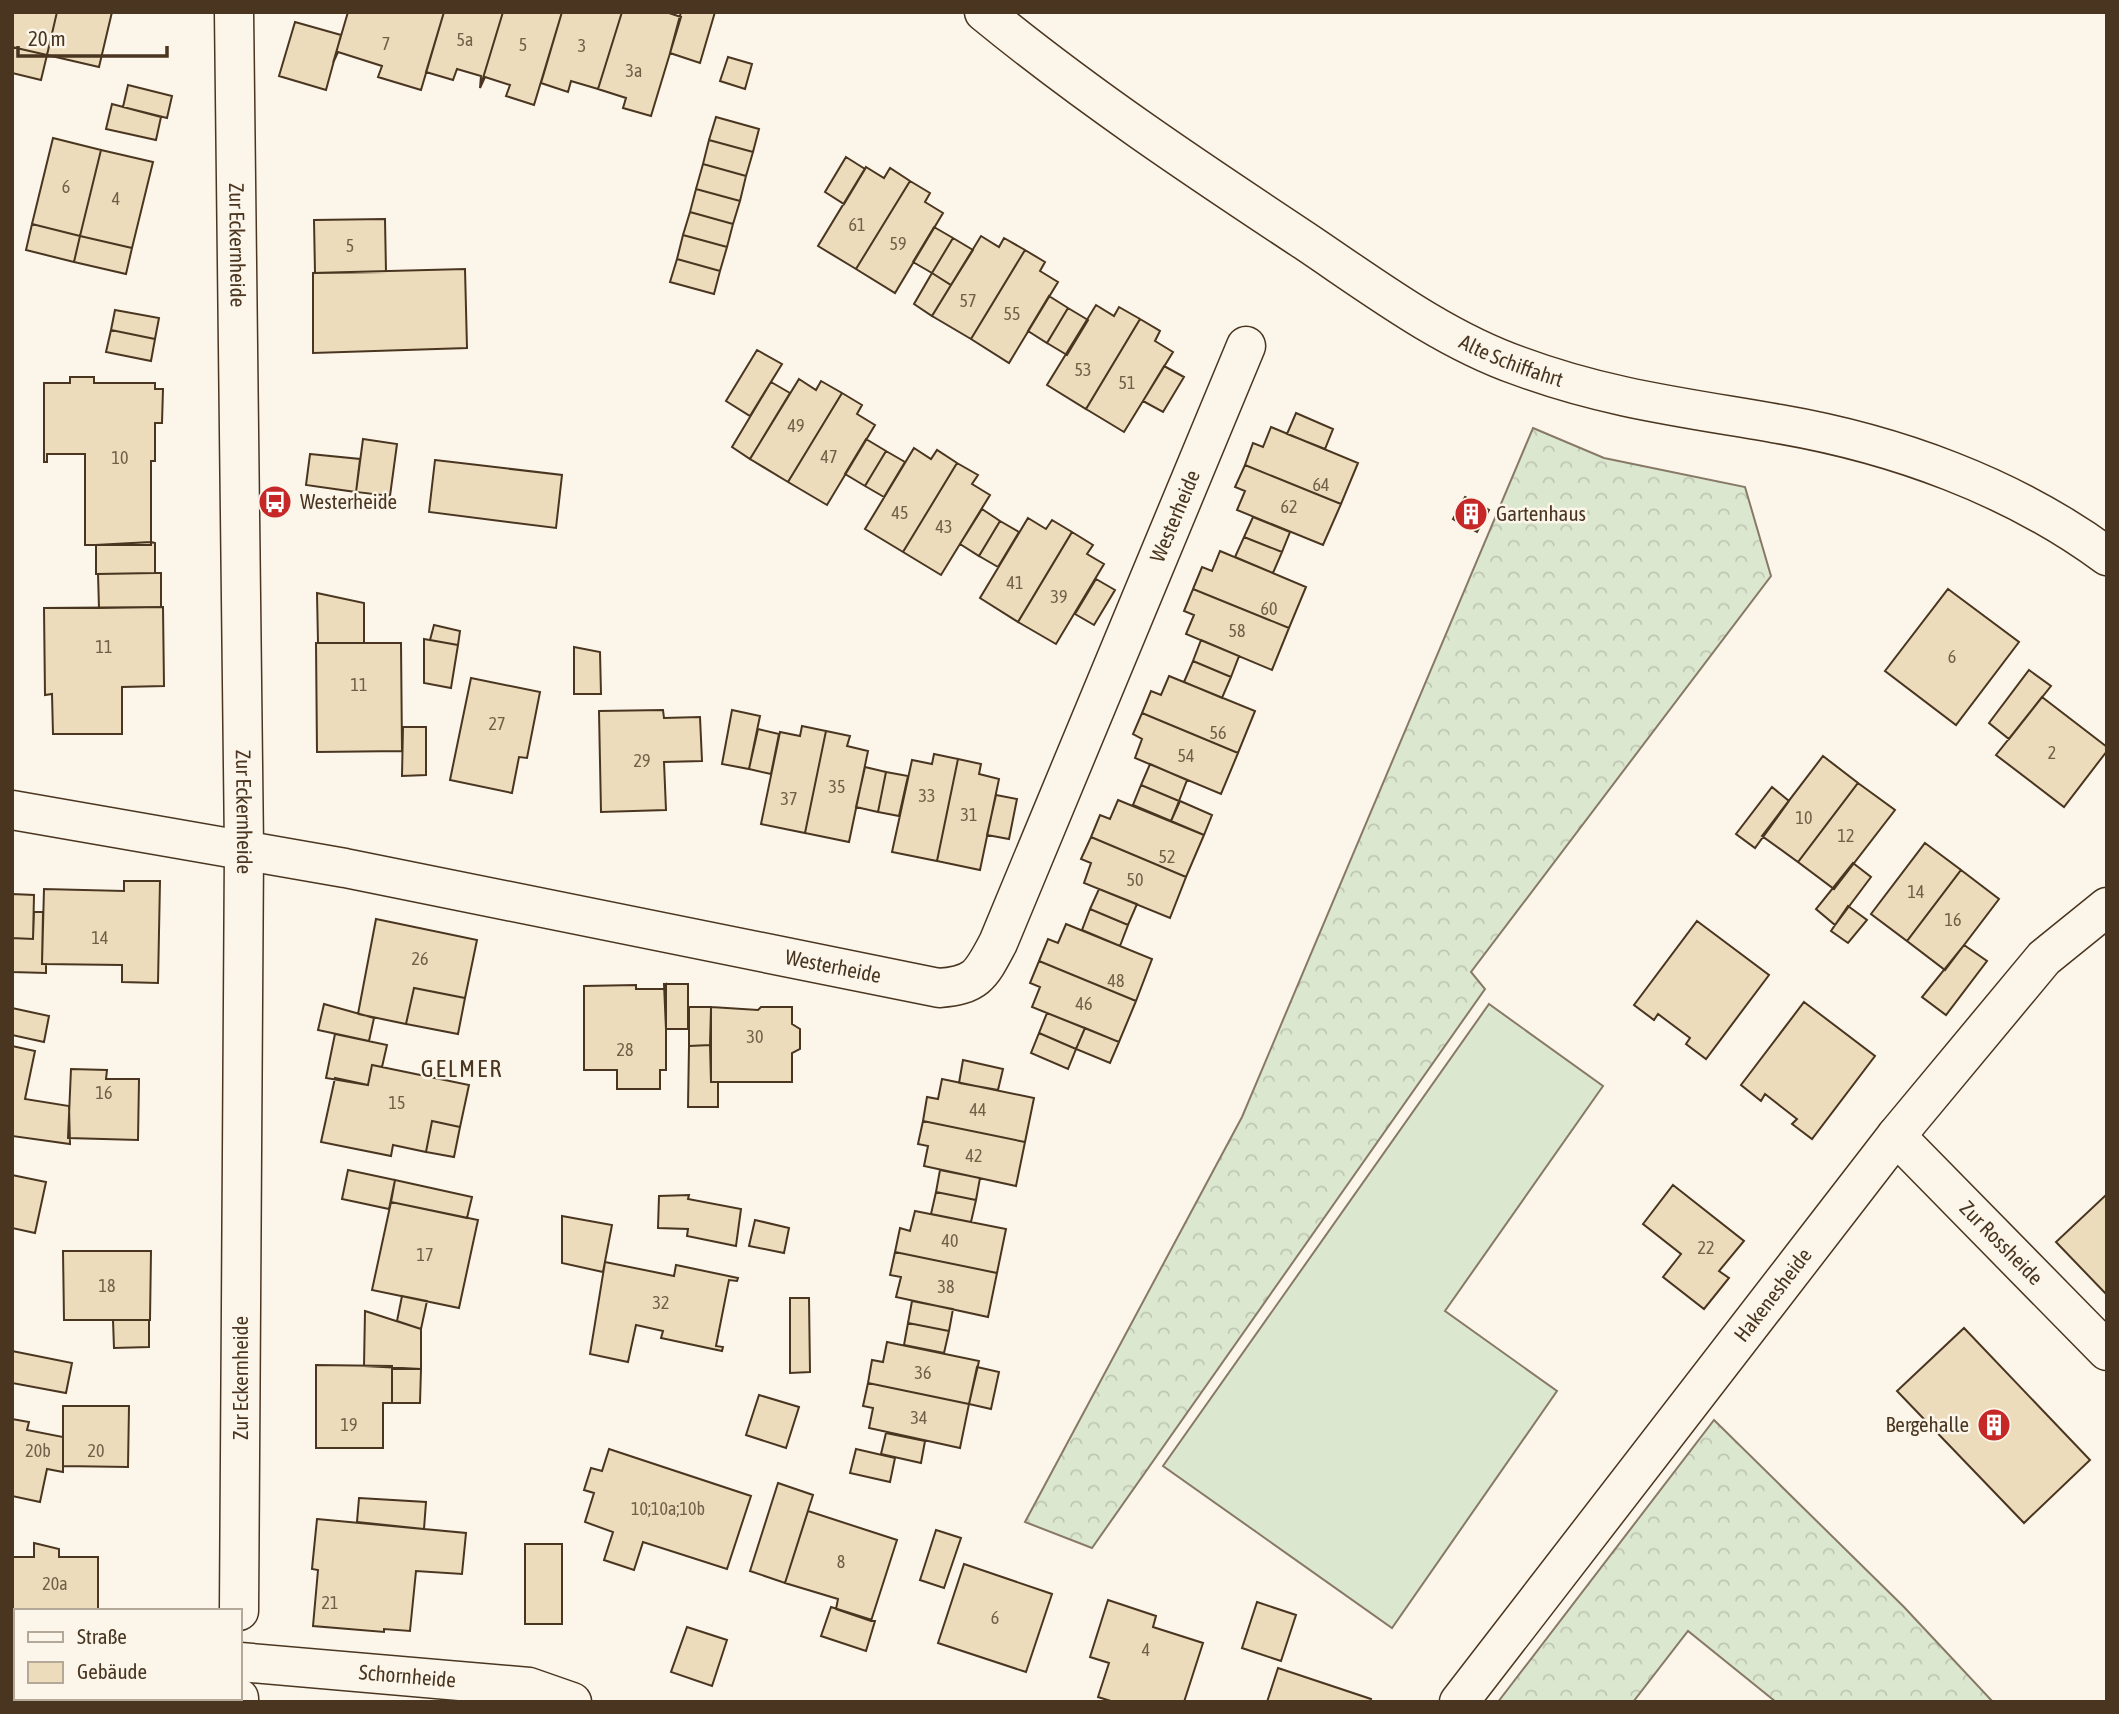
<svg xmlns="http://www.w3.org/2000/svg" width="2119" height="1714" font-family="'Asap Condensed',sans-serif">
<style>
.forest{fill:url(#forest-crowns);stroke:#887966;stroke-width:2}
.pitch{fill:#dce7d0;stroke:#887966;stroke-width:2}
.building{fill:#ecdcbc;stroke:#4a3520;stroke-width:2}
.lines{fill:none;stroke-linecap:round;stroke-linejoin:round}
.street-casing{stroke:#4a3520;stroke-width:41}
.secondary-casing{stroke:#4a3520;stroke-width:41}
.street{stroke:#fbf6e9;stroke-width:38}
.secondary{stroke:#fbf6e9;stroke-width:38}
.labels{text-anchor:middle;stroke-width:5;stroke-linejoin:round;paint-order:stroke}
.number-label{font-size:18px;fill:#725f47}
.street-label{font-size:21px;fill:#4a3520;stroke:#fbf6e9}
.poi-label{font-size:21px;fill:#4a3520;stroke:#fbf6e9;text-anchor:start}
.quarter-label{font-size:24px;letter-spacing:2px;fill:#4a3520;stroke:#fbf6e9}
</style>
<defs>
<pattern id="forest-crowns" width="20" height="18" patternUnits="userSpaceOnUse" patternTransform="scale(1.75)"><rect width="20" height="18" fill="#dce7d0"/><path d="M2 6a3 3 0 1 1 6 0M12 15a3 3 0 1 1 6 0" fill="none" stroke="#bec7b2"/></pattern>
</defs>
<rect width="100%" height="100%" fill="#fbf6e9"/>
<path class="forest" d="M1533 428 1604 458 1745 487 1771 576 1471 972 1485 989 1092 1548 1025 1522 1242 1117Z
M1714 1420 1904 1607 1993 1702H1776L1688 1631 1633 1702H1498Z"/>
<path class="pitch" d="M1489 1004 1603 1086 1445 1311 1557 1391 1392 1628 1163 1466Z"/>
<path class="building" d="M12 12H57L47 55 12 47Z
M57 12H112L99 67 47 55Z
M348 12H444L421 90 378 77 382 66 338 52 333 63Z
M444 12H503L480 88 481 76 457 69 453 80 426 72Z
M503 12H562L534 105 506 96 510 85 485 77 480 88Z
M562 12H622L598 89 571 81 568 92 541 83Z
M622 12H666L681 17 651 116 623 108 626 98 598 89Z
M681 12H715L700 63 670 53Z
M295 22 341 35 326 90 279 76Z
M12 47 47 55 41 80 12 73Z
M728 57 752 64 745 89 720 81Z
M128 85 172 96 167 118 123 107Z
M112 104 161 117 156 140 106 129Z
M716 117 759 129 753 152 709 140Z
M53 138 101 150 80 236 32 224Z
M709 140 753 152 746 176 703 164Z
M101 150 153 162 132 248 80 236Z
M846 157 865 169 844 204 825 192Z
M703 164 746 176 740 201 696 189Z
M866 167 884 178 890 168 910 181 856 269 818 246Z
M910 181 930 193 925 202 943 213 895 293 856 269Z
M696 189 740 201 733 224 690 212Z
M690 212 733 224 727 247 683 235Z
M385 219 386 272 315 273 314 220Z
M32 224 80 236 74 262 26 250Z
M934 227 953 238 932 273 913 262Z
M683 235 727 247 720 271 677 259Z
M80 236 132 248 126 274 74 262Z
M981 236 999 247 1004 238 1025 250 971 339 932 316Z
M953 238 973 250 951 285 932 273Z
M1025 250 1045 262 1040 271 1058 282 1009 363 971 339Z
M677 259 720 271 714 294 670 282Z
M465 269 467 348 313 353V273Z
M932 273 951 285 932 316 914 304Z
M1049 296 1068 308 1047 343 1028 331Z
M1096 305 1114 316 1119 307 1140 319 1086 409 1047 385Z
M1068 308 1088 320 1067 355 1047 343Z
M115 310 159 318 155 339 111 330Z
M1140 319 1160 331 1155 341 1173 352 1124 432 1086 409Z
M111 330 155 339 151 361 106 352Z
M757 350 782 364 750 416 726 401Z
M1164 366 1184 377 1163 412 1143 401Z
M70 377H94V383H155V389H163L162 423H155V461H151V545H85V454H47V462H44V383H70Z
M799 379 816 390 821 381 842 393 788 482 750 459Z
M771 382 790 393 750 459 732 447Z
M842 393 862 405 857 414 875 425 827 505 788 482Z
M1296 413 1333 429 1325 449 1287 434Z
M1271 427 1358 463 1341 504 1245 465 1253 443 1263 447Z
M363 439 397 444 390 496 356 492Z
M866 439 886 451 865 486 845 474Z
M914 448 931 459 937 450 957 463 903 552 865 529Z
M886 451 905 462 884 497 865 486Z
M310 454 360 459 356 492 306 485Z
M435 460 562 475 556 528 429 512Z
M957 463 978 475 972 484 990 495 941 575 903 552Z
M1245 465 1341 504 1323 545 1237 510 1245 491 1235 487Z
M1465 497 1489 510 1477 532 1453 519Z
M982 509 1000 521 979 556 960 544Z
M1253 517 1290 532 1282 552 1244 537Z
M1028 518 1046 529 1052 520 1072 532 1018 622 980 598Z
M1000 521 1019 532 998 567 979 556Z
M1072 532 1093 545 1087 554 1104 564 1056 644 1018 622Z
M1244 537 1282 552 1273 573 1235 557Z
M151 542 155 543V573L96 574V545Z
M1220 551 1306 587 1289 628 1193 589 1202 567 1212 571Z
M155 573H161V607L99 608 98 574Z
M1096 579 1115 590 1094 625 1075 614Z
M1193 589 1289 628 1272 670 1186 634 1194 615 1184 611Z
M1948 589 2019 642 1956 725 1885 671Z
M317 593 364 603V643H318Z
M163 607 164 686 122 687V734H53L52 694 45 695 44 608Z
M434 625 460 631 458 645 430 640Z
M424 639 458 645 451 688 424 683Z
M1201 640 1239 656 1231 677 1193 661Z
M316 643H401L402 751 317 752Z
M574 647 600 652 601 694H574Z
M1193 661 1231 677 1222 698 1184 682Z
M2029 670 2051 686 2009 739 1989 723Z
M1169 676 1255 711 1238 753 1142 713 1151 691 1161 695Z
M471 678 540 692 527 758 519 757 512 793 450 780Z
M2042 697 2107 747V751L2064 807 1996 755Z
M663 710 664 718 700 717 702 761 664 762 666 810 601 812 599 711Z
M732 710 760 716 749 769 722 764Z
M1142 713 1238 753 1221 794 1135 758 1142 739 1133 734Z
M802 726 826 731 805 833 761 824 780 732 800 736Z
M403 727H426V775L402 776Z
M758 729 779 734 771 774 749 769Z
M826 731 850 736 847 746 868 751 849 842 805 833Z
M934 754 958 759 937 861 892 852 912 760 932 764Z
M1823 756 1858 783 1798 862 1762 836Z
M958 759 981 764 979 774 999 779 980 870 937 861Z
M1150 764 1187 780 1179 801 1141 785Z
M865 767 886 772 878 812 856 807Z
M886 772 908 776 899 816 878 812Z
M1858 783 1895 810 1834 889 1798 862Z
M1141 785 1179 801 1171 821 1133 805Z
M1772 787 1789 801 1755 848 1736 834Z
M996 795 1017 799 1009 839 987 835Z
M1118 800 1204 835 1186 877 1091 837 1100 815 1110 819Z
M1180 801 1212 815 1204 835 1171 821Z
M1091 837 1186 877 1170 918 1084 883 1091 863 1081 859Z
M1925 843 1961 870 1907 941 1871 914Z
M1853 863 1871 877 1835 925 1816 909Z
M1961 870 1999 899 1945 970 1907 941Z
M124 881H160L158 983 122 982V965L42 964 44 889 124 891Z
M1099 889 1137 904 1128 925 1090 909Z
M12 894 34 895 33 939 12 938Z
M1848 906 1867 920 1848 943 1831 931Z
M1090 909 1128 925 1120 946 1082 930Z
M34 912H43L42 964H46V973L12 972V938L33 939Z
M376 919 477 940 465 998 414 988 406 1024 358 1014Z
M1697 921 1769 975 1706 1059 1686 1044 1690 1038 1658 1014 1654 1020 1634 1005Z
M1066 924 1152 959 1136 1001 1039 961 1048 939 1058 943Z
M1964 945 1987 961 1946 1015 1922 997Z
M1039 961 1136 1001 1119 1042 1032 1007 1040 987 1030 983Z
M664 984H688V1029H666Z
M636 985V989H663L666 985V1070H660V1089H617V1070H584V986Z
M414 988 465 998 458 1034 406 1024Z
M1804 1002 1875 1056 1812 1139 1792 1124 1797 1119 1765 1094 1761 1101 1741 1085Z
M324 1004 374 1018 369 1041 318 1030Z
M689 1007H711L710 1045 689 1046Z
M711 1007 758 1010 761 1007H792V1024L800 1029V1049L792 1053V1082H711Z
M12 1008 49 1016 44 1042 12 1035Z
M1047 1013 1085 1028 1076 1049 1039 1033Z
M1085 1028 1119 1042 1110 1063 1076 1049Z
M1039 1033 1076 1049 1068 1069 1031 1053Z
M335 1034 387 1045 382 1067 372 1065 368 1085 326 1078Z
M710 1045 711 1082H718V1107H688L689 1046Z
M12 1046 35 1051 25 1099 69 1106 70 1144 12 1136Z
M963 1060 1003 1069 998 1090 959 1083Z
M372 1065 469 1085 460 1127 432 1121 426 1152 393 1145 391 1156 321 1142 335 1078 368 1085Z
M71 1069 107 1070 106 1079H139L138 1140 68 1138Z
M942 1079 1034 1098 1025 1142 923 1121 927 1097 938 1099Z
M432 1121 460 1127 454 1157 426 1152Z
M923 1121 1025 1142 1016 1186 924 1166 928 1146 918 1144Z
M348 1170 395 1180 389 1209 342 1199Z
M940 1170 980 1178 976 1200 936 1192Z
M12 1175 46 1182 35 1233 12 1228Z
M395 1180 472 1197 467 1218 391 1202Z
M1673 1185 1744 1241 1719 1271 1729 1278 1704 1309 1663 1277 1681 1254 1643 1224Z
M936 1192 976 1200 971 1222 931 1214Z
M2107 1194V1295L2056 1242Z
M689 1195 688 1199 741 1209 736 1246 687 1236 688 1229 658 1228 659 1196Z
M391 1202 478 1220 459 1308 372 1290Z
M915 1211 1006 1229 997 1273 895 1252 900 1228 910 1231Z
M562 1216 612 1225 603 1272 562 1263Z
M755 1220 789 1228 784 1253 749 1246Z
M63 1251H151L150 1320H64Z
M895 1252 997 1273 988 1317 896 1297 901 1277 890 1275Z
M605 1262 674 1276 676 1265 738 1278 737 1281 729 1280 716 1346 723 1347 722 1351 661 1338 663 1331 636 1325 628 1362 590 1354Z
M402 1296 427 1301 421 1329 397 1321Z
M790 1298H809L810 1372 790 1373Z
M912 1301 953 1309 949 1331 908 1323Z
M365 1311 421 1329V1369L364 1366Z
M113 1320H149V1347L114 1348Z
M908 1323 949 1331 944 1353 904 1345Z
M1964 1328 2090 1460 2024 1523 1897 1391Z
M887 1342 979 1361 969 1404 868 1383 872 1360 883 1362Z
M12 1351 72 1363 66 1393 12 1383Z
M316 1365 392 1366V1403H383V1448H316Z
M977 1367 999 1372 991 1409 969 1404Z
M392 1369H421L420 1403H392Z
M868 1383 969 1404 960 1448 869 1428 873 1408 863 1406Z
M759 1395 799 1407 786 1448 746 1435Z
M63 1406H129L128 1467 63 1466Z
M12 1419 29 1422 27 1430 63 1437V1472L47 1469 40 1502 12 1496Z
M886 1433 925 1441 921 1463 881 1454Z
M609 1449 751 1496 727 1569 643 1542 634 1570 604 1560 613 1532 585 1522 594 1493 584 1490 591 1468 602 1471Z
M856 1449 895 1458 890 1482 850 1473Z
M778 1483 813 1495 785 1583 750 1571Z
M359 1498 426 1502 424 1529 357 1522Z
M808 1511 897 1540 871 1621 836 1609 838 1599 785 1583Z
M317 1519 466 1533 462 1574 416 1571 410 1631 384 1629V1632L313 1626 318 1570 312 1569Z
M936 1530 961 1538 944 1588 920 1580Z
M34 1543 59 1549V1557H98V1611H16V1624H12V1557H34Z
M525 1544H562V1624H525Z
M964 1564 1052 1594 1026 1672 938 1643Z
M1108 1600 1156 1616 1153 1627 1203 1643 1184 1702H1114L1098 1697 1109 1663 1090 1657Z
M1257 1602 1296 1615 1281 1661 1242 1648Z
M831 1607 875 1621 866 1651 821 1636Z
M687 1627 727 1640 712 1686 671 1672Z
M1278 1668 1371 1699 1370 1702H1267Z
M24 1698H143V1702H24Z"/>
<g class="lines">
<defs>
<g id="street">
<path id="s1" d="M234 12 244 849 239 1611"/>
<path id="s2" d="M12 810 345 868 939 988C977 985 981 975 998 943L1246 346"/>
<path id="s3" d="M1896 1136 2107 1351"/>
<path id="s4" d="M240 1662 529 1687 572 1702"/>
<path d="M239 1702V1698"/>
<path id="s5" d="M1459 1702 1896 1136 2044 958 2107 907"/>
</g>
<g id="secondary">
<path id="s6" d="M984 12C1085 95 1196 169 1305 241 1372 286 1442 339 1519 366 1608 399 1688 408 1779 424 1895 444 2012 486 2107 556"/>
</g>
</defs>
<use href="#street" class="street-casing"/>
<use href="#secondary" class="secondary-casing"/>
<use href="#street" class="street"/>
<use href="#secondary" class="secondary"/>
</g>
<defs>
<symbol id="bus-disc" viewBox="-11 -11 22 22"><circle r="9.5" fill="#c62828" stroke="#fbf6e9"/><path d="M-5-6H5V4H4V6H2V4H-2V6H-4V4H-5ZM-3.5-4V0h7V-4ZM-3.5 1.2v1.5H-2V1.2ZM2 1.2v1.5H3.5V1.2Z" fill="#fff"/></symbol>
<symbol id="building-disc" viewBox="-11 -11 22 22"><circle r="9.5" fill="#c62828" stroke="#fbf6e9"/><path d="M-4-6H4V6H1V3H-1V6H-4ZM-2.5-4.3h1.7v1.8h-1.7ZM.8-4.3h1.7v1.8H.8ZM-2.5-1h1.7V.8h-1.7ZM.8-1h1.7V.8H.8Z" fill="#fff"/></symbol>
</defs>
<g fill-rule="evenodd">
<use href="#bus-disc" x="256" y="483" width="38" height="38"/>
<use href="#building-disc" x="1452" y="495" width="38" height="38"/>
<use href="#building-disc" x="1975" y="1406" width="38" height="38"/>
</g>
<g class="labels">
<g class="number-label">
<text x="465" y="46">5a</text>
<text x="386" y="50">7</text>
<text x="523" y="51">5</text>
<text x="582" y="52">3</text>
<text x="634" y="77">3a</text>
<text x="66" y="193">6</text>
<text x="116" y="205">4</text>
<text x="857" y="231">61</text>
<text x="898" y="250">59</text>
<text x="350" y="252">5</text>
<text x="968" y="307">57</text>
<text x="1012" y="320">55</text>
<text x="1083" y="376">53</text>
<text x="1127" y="389">51</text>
<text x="796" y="432">49</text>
<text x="829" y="463">47</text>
<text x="120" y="464">10</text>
<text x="1321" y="491">64</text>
<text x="1289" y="513">62</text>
<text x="900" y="519">45</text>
<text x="944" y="533">43</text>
<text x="1015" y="589">41</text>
<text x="1059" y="603">39</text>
<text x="1269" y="615">60</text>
<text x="1237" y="637">58</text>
<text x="104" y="653">11</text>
<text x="1952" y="663">6</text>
<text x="359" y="691">11</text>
<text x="497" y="730">27</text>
<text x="1218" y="739">56</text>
<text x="2052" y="759">2</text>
<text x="1186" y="762">54</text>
<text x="642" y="767">29</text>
<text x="837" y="793">35</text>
<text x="927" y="802">33</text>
<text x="789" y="805">37</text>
<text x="969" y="821">31</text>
<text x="1804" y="824">10</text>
<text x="1846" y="842">12</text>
<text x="1167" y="863">52</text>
<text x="1135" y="886">50</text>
<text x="1916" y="898">14</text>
<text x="1953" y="926">16</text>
<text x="100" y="944">14</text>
<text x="420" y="965">26</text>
<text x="1116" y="987">48</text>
<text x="1084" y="1010">46</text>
<text x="755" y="1043">30</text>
<text x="625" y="1056">28</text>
<text x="104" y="1099">16</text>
<text x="397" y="1109">15</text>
<text x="978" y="1116">44</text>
<text x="974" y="1162">42</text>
<text x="950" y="1247">40</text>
<text x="1706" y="1254">22</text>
<text x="425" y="1261">17</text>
<text x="107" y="1292">18</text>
<text x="946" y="1293">38</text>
<text x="661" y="1309">32</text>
<text x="923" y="1379">36</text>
<text x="919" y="1424">34</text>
<text x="349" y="1431">19</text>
<text x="38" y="1457">20b</text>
<text x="96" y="1457">20</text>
<text x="668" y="1515">10;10a;10b</text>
<text x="841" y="1568">8</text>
<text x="55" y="1590">20a</text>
<text x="330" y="1609">21</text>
<text x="995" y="1624">6</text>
<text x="1146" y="1656">4</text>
</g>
<g class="street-label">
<text dy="7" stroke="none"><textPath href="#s1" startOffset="233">Zur Eckernheide</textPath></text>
<text dy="7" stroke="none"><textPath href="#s6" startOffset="634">Alte Schiffahrt</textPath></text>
<text dy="7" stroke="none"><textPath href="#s2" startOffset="1486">Westerheide</textPath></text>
<text dy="7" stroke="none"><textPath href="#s1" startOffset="800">Zur Eckernheide</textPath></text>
<text dy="7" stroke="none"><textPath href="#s2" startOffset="836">Westerheide</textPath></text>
<text dy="7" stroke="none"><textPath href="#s3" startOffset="150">Zur Rossheide</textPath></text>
<text dy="7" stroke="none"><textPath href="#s5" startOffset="514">Hakenesheide</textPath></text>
<text transform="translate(241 1378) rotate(-90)" y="7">Zur Eckernheide</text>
<text dy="7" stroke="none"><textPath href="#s4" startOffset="168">Schornheide</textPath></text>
</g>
<g class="poi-label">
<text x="300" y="509">Westerheide</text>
<text x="1496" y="521">Gartenhaus</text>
<text x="1969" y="1432" text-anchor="end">Bergehalle</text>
</g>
<g class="quarter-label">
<text x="462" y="1077">GELMER</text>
</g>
</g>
<rect width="2119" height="1714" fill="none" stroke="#4a3520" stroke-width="28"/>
<rect x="14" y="1609" width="228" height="91" fill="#fbf6e9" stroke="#b4a999" stroke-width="2"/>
<rect x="28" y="1632" width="35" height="10" fill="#fbf6e9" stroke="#b4a999" stroke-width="2"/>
<text x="77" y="1644" font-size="21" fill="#4a3520">Straße</text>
<rect x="28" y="1662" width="35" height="21" fill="#ecdcbc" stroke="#b4a999" stroke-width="2"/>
<text x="77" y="1679" font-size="21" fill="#4a3520">Gebäude</text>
<path d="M18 46v10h149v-10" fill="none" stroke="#4a3520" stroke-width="3.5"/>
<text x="28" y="46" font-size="21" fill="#4a3520" stroke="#fbf6e9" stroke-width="5" paint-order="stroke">20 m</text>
</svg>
